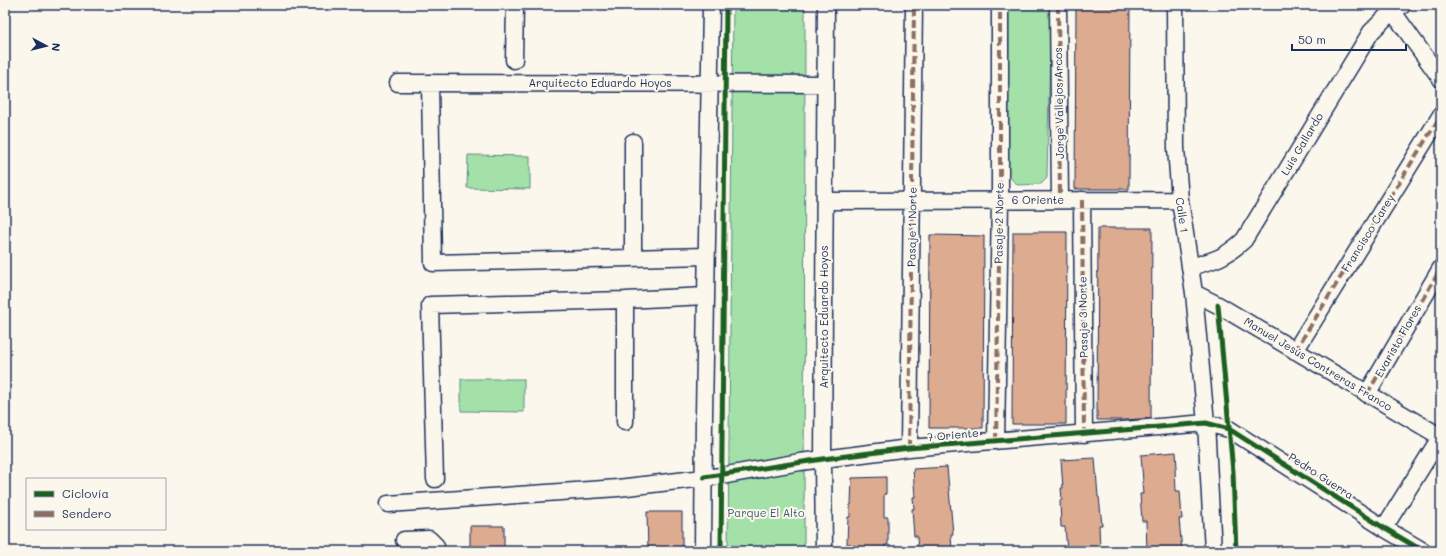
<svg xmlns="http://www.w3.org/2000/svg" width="1446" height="556" font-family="Mali,sans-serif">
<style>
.green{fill:#a3e1a9;stroke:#5f8884}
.building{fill:#ddab90;stroke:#1b2f5e}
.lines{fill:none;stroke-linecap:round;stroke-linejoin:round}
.minor-casing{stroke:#1b2f5e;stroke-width:19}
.minor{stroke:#fbf7ec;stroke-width:16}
.quiet{stroke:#8d6e63;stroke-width:4;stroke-dasharray:8 4;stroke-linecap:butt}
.cycleway-casing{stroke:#fbf7ec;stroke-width:8}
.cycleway{stroke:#1b5e20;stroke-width:5}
.labels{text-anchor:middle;stroke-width:4;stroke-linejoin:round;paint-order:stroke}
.street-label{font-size:11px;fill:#1b2f5e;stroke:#fbf7ec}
.park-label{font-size:11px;fill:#3d5c71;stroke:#fbf7ec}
</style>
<rect width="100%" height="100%" fill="#fbf7ec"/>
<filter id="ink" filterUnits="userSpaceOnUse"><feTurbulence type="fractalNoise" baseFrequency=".025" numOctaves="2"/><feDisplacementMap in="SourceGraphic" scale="8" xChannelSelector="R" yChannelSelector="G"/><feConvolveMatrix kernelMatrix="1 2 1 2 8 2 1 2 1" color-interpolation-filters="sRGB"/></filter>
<g filter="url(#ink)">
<path class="green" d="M733 5H805L804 551H728Z
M1008 5H1051L1047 178 1041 184 1018 185 1008 176Z
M468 155 530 156V189L467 188Z
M461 379H524V412L461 411Z"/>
<path class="building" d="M1076 5H1130L1129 189H1075Z
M1098 228H1152L1151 418 1126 420H1097Z
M1013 232H1067L1066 424H1012Z
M930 235 984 236 983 428H929Z
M1176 452 1177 468H1175L1176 491H1180L1182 519H1179L1182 551H1147L1146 521H1142L1140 494H1143L1142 482H1143L1141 455Z
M1095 458 1098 497H1099L1102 525H1099L1100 551H1067L1065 527H1061L1060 500H1062L1061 488H1063L1061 460Z
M947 467 953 534H951L952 551H918L917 536H914L912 509H914L913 497H915L913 469Z
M886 477V494H884V517H888V545H885V551H851V544H847L848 517H850V505H851L852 478Z
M647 512H682V551H648Z
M470 526H504V551H470Z"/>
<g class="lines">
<defs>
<path id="minor" d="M1058 5 1060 200
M1175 5 1176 148 1180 200 1194 293 1206 423 1213 551
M1388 5 1441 79
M514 60 515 5
M398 83 825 84
M430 83 433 263 706 256
M633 142V258
M1082 200 1084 434
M825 201 1180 200
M1190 267C1216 260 1224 258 1244 240L1371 32 1392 11 1403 5
M1194 293 1218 305 1441 437
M625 300V422
M1295 351 1441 115
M1367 394 1441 268
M996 441 1000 201V5
M909 448 914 5
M435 479 430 305 625 300 706 296
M388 504 618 488 721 476 800 462 909 448 1206 423 1229 429 1384 528 1423 551
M1384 528 1441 436
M404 540 429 539 436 546V551
M703 551 704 415 711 5
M824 551 823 459 826 5"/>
</defs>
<use href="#minor" class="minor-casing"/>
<use href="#minor" class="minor"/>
<path class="quiet" d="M1058 5 1060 200
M1082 200 1084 434
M1295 351 1441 115
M1367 394 1441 268
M996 441 1000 201V5
M909 448 914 5"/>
<defs>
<path id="cycleway" d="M1218 305 1233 472 1236 551
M704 477 823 459 909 448 1206 423 1229 429 1384 528 1423 551
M721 551 726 5"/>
</defs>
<use href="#cycleway" class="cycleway-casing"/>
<use href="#cycleway" class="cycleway"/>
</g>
</g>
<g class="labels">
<g class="street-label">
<text x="600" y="87">Arquitecto Eduardo Hoyos</text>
<text transform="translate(1059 103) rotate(-91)" y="4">Jorge Vallejos Arcos</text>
<text transform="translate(1302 144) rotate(-59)" y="4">Luis Gallardo</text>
<text x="1038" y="204">6 Oriente</text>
<text transform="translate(1182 215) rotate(82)" y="4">Calle 1</text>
<text transform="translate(999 223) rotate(-89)" y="4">Pasaje 2 Norte</text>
<text transform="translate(912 227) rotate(-89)" y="4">Pasaje 1 Norte</text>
<text transform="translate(1368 233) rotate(-58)" y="4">Francisco Carey</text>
<text transform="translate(824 317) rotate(-90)" y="4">Arquitecto Eduardo Hoyos</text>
<text transform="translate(1083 317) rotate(-91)" y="4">Pasaje 3 Norte</text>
<text transform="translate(1398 341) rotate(-60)" y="4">Evaristo Flores</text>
<text transform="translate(1318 364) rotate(31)" y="4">Manuel Jesús Contreras Franco</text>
<text transform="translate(953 435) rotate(-5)" y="4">7 Oriente</text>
<text transform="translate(1321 476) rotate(33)" y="4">Pedro Guerra</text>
</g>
<g class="park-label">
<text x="766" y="517">Parque El Alto</text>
</g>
</g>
<rect width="1446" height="556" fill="none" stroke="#fbf7ec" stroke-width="20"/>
<rect x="10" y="10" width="1426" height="536" fill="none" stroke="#1b2f5e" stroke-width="1.5" filter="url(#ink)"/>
<rect x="26" y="478" width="140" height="52" fill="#fbf7ec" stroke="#a1a7b3"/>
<rect x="34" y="491" width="20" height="6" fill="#1b5e20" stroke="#a1a7b3"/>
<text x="62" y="498" font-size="12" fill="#1b2f5e">Ciclovía</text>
<rect x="34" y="511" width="20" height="6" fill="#8d6e63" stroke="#a1a7b3"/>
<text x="62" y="518" font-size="12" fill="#1b2f5e">Sendero</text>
<g transform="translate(46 46) rotate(97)" stroke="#fbf7ec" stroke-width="3" paint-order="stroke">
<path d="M0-3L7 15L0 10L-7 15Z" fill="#1b2f5e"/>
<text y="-6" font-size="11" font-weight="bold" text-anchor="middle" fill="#1b2f5e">N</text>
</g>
<path d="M1292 44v6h114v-6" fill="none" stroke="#1b2f5e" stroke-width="2"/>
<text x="1298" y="44" font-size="12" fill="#1b2f5e" stroke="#fbf7ec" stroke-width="3" paint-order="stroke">50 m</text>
</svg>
